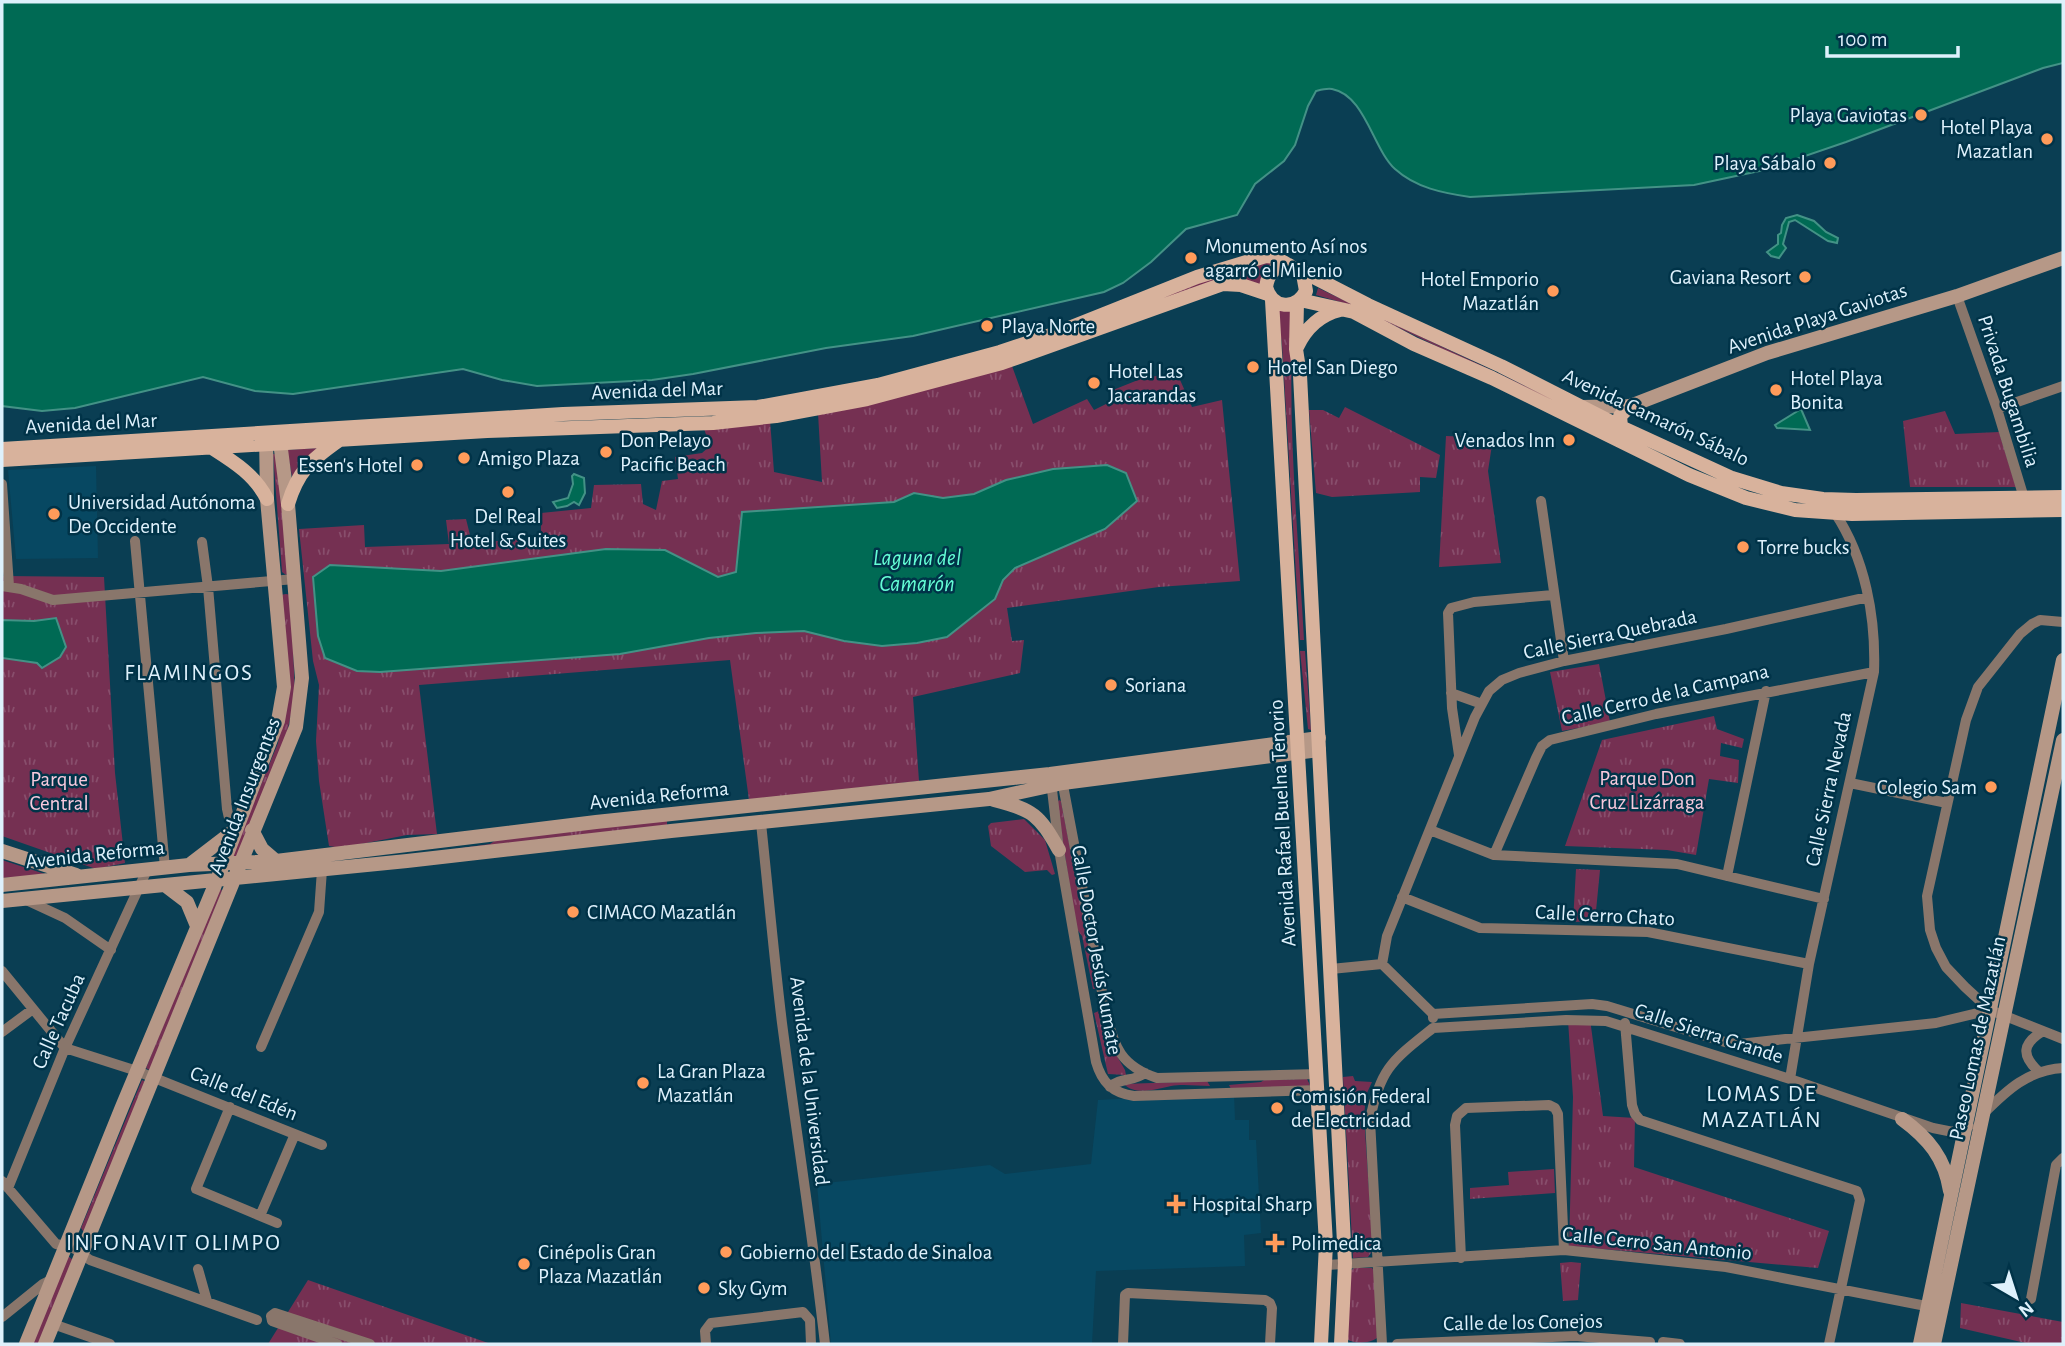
<svg xmlns="http://www.w3.org/2000/svg" width="2065" height="1346" font-family="'Alegreya Sans',sans-serif">
<style>
.built{fill:#074862}
.grass{fill:url(#grass-tufts)}
.water{fill:#006a54;stroke:#439286;stroke-width:2}
.lines{fill:none;stroke-linecap:round;stroke-linejoin:round}
.street{stroke:#89766b;stroke-width:10}
.secondary{stroke:#b69887;stroke-width:14}
.primary{stroke:#d8b29c;stroke-width:14}
.poi-dot{fill:#ff9b5a;stroke:#003348;stroke-width:2.5}
.labels{text-anchor:middle;stroke-width:5;stroke-linejoin:round;paint-order:stroke}
.poi-label{font-size:21px;fill:#def1fc;stroke:#003348;text-anchor:start}
.street-label{font-size:21px;fill:#def1fc;stroke:#003348}
.park-label{font-size:21px;fill:#f8cadd;stroke:#003348}
.water-label{font-size:23px;font-style:italic;fill:#64fed5;stroke:#003348}
.neighbourhood-label{font-size:23px;letter-spacing:2px;fill:#def1fc;stroke:#003348}
</style>
<defs>
<pattern id="grass-tufts" width="24" height="20" patternUnits="userSpaceOnUse" patternTransform="scale(1.75)"><rect width="24" height="20" fill="#753052"/><path d="M3 7l-1-3M5 7V3M7 7l1-3M15 17l-1-3M17 17v-4M19 17l1-3" fill="none" stroke="#884e6c"/></pattern>
</defs>
<rect width="100%" height="100%" fill="#0a3e53"/>
<path class="built" d="M96 466 98 558 16 559 8 470Z
M1234 1093 1235 1120H1249V1140H1256L1261 1233 1244 1235 1245 1266 1096 1271 1092 1344H831L817 1184 990 1165 1005 1174 1091 1164 1098 1100Z"/>
<path class="grass" d="M1277 260 1260 285 1247 281 1140 310 1188 285Z
M1318 288 1559 402 1556 404 1354 306 1316 295Z
M1294 306C1286 417 1298 529 1304 640H1300L1282 345 1277 307Z
M1012 366 1033 424 1087 399 1094 410 1116 399 1113 390 1143 378 1177 373 1192 407 1222 400 1240 581 1159 587 1007 608 1012 641 1024 640 1020 673 913 697 919 781 749 800 730 660 419 685 437 834 407 835 341 848 329 846 319 781 316 741 319 685 313 661 299 529 364 525 365 547 449 544 446 520 466 519 472 543 533 538 541 535V513L591 508 594 485 641 484 643 504 656 510 662 481 678 479 675 457 702 453 710 446 703 426 770 420 774 472 822 482 818 413Z
M1345 407 1440 455 1436 478 1420 477V492L1332 497 1316 493 1309 410H1323L1339 418Z
M1945 411 1955 434 1999 432 2016 487H1910L1903 421Z
M1446 436 1493 438 1488 471 1501 563 1439 567Z
M317 448 296 477 292 476 287 450Z
M273 454 279 455 290 571 286 575 282 572Z
M2 576 104 577 115 773 125 863 96 869 2 836Z
M286 594 291 595 295 697 285 741 237 863H229L278 743 287 699 280 595Z
M1300 651H1305L1311 730 1308 729Z
M1599 664 1610 722 1562 731 1550 672Z
M1714 716 1717 729 1744 739 1742 748 1721 743 1720 756 1739 760 1738 783 1709 779 1696 855 1667 850 1565 846 1602 740Z
M1059 800 1061 801 1097 989H1093L1082 936 1076 928 1057 803Z
M667 819V825L448 850 490 844 496 840Z
M1024 819 1045 840 1055 874 1052 875 1047 870 1025 872 991 846 988 826 991 823Z
M2 860 48 875 2 878Z
M1576 869 1600 870 1595 921 1573 922Z
M219 886 222 891 151 1071 146 1068Z
M1099 1011 1104 1014 1114 1051 1125 1070 1126 1075 1108 1074 1094 1013Z
M1590 1019 1603 1116 1635 1118 1634 1167 1829 1231 1818 1268 1569 1246 1573 1097 1568 1020Z
M1353 1076 1355 1081 1372 1082 1366 1095 1364 1116 1373 1250 1368 1257 1353 1258 1343 1077Z
M1307 1079 1310 1085 1308 1086 1231 1089 1229 1085 1261 1082 1264 1080Z
M142 1080 146 1082 85 1231H83L81 1228Z
M1207 1081 1210 1086C1198 1086 1183 1084 1171 1086 1157 1089 1135 1096 1124 1084Z
M1554 1169 1555 1193 1470 1199V1188L1509 1185 1508 1172Z
M68 1256 73 1260 39 1344H31Z
M1571 1262 1581 1263 1578 1300 1563 1301 1560 1263Z
M1354 1268H1372L1376 1274 1377 1338C1370 1343 1355 1345 1347 1339L1349 1272Z
M308 1280 491 1344H268Z
M1961 1303 2063 1322V1344H2030L1960 1328Z"/>
<path class="water" d="M2 2H2063V63L2043 68 1846 142 1764 170 1694 185 1470 197C1443 193 1416 188 1395 169 1373 149 1365 95 1332 89 1327 88 1320 90 1316 91L1308 106 1295 145 1284 161 1255 184 1237 215 1186 229 1151 262 1123 283 1104 292 913 336 826 348 693 374 652 380 537 386 502 380 463 369 293 394 255 391 203 377 75 408 42 411 2 406Z
M1797 215 1814 221 1826 232 1838 238 1837 243 1828 241 1795 220 1789 222 1783 244 1786 248 1779 258 1771 256 1767 252 1778 244V235L1781 233 1782 225 1786 218Z
M1801 409 1810 430 1777 428 1775 425Z
M1107 465 1126 473 1137 501 1105 529 1015 568 1003 580 995 599 947 637 917 643 882 646 844 641 804 631 756 633 709 638 620 654 380 672 357 671 325 658 318 636 313 577 330 565 441 571 606 549 665 550 718 577 736 572 742 512 894 502 914 493 943 498 974 494 1006 480 1053 469Z
M574 474 584 478 585 493 579 505 574 502 567 506 557 508 553 502 568 498 573 484 572 476Z
M56 618 66 647 60 657 42 668 37 663 2 658V620L34 621Z"/>
<g class="lines">
<path class="street" d="M1957 296 1997 409 2024 498
M1997 409 2063 386
M2 484 9 586
M1541 501 1564 661
M135 541 165 868
M202 542 208 587 227 809 229 818 237 826
M2 586 21 589 53 600 295 579
M2063 622 2040 620 2032 624 2020 634 1978 687 1966 720 1927 896 1930 930 1936 948 1946 967 1965 987 1990 1010 2063 1039
M1451 693 1482 704
M1459 755 1452 708 1448 613 1451 608 1474 602 1553 595
M1062 780 1106 1013C1114 1047 1121 1066 1157 1078L1318 1074
M1051 781 1059 850 1096 1062C1102 1083 1113 1093 1134 1096L1319 1090
M1850 783 1947 803
M761 823C768 889 774 957 782 1023 796 1130 813 1237 825 1344
M1430 830 1494 855 1677 864 1824 899
M1494 855 1536 758 1542 746 1550 740 1656 714 1874 672
M1727 876 1766 691
M1402 897 1480 928 1648 932 1809 964
M24 899 65 918 111 950
M1382 964 1387 936 1475 717 1489 691 1502 680 1519 673 1564 661 1726 629 1868 597
M1331 969 1382 964 1433 1014V1018
M2 971 65 1048 137 1071 322 1145
M1433 1014 1592 1004 1607 1006 1725 1042 1739 1044 1936 1023 1990 1010
M1625 1023 1632 1105 1635 1114 1640 1120 1857 1191 1860 1200 1829 1344
M1433 1028 1566 1020 1606 1021 1790 1079 1933 1128 1953 1132 1969 1126
M2 1032 33 1009
M261 1047 319 912 322 870
M2039 1072C2021 1055 2022 1044 2043 1031
M1790 1079 1809 964 1874 672C1876 617 1865 558 1835 513
M1110 1087C1120 1077 1134 1082 1145 1073
M230 1107 196 1189 277 1223
M1983 1114C2007 1090 2028 1070 2063 1068
M2 1181 56 1244 72 1247 90 1260 257 1320
M8 1188 65 1048 147 870
M260 1216 295 1134
M1461 1258 1455 1125 1457 1116 1466 1108 1549 1105 1555 1108 1558 1114 1564 1250
M1327 1265 1564 1250 1726 1267 1926 1306
M198 1269 207 1301
M2031 1299 2056 1165 2063 1158
M2 1317 43 1284 53 1279
M53 1324 110 1344
M1663 1342 1680 1344
M337 1344 272 1321 271 1316 275 1313 370 1344
M706 1344 705 1331 711 1323 803 1312 810 1320 811 1344
M1123 1344 1125 1295 1128 1293 1265 1300 1270 1303 1272 1308 1270 1344
M1382 1344 1370 1120C1380 1068 1393 1060 1433 1028
M1397 1344 1575 1336 1650 1342"/>
<path class="secondary" d="M1580 410 1582 407 1630 406 1767 353 1957 296 2063 258
M994 800C1034 810 1039 815 1059 850
M252 830 262 849 276 861
M2 851 76 875
M189 865 236 829
M2 885 189 865 276 861 596 822 1050 774 1319 738
M166 886 187 902 197 926
M2 901 407 861 671 831 989 799 1063 783 1319 750
M1902 1119C1928 1138 1945 1158 1950 1191
M26 1344 122 1107 217 880 278 721 284 687 267 499 266 434
M45 1344 296 727 302 678 288 504 279 434
M1920 1344 2063 660
M1934 1344 2063 740"/>
<path class="primary" d="M1300 270 1368 305 1501 366 1621 427 1732 478 1781 493 1823 499 1856 500 2063 497
M1272 300 1326 1244 1321 1344
M1300 300 1354 312 1414 344 1492 378 1689 475 1746 498 1795 510 1852 514 2063 510
M1297 302 1296 349 1300 375 1345 1263 1341 1344
M1297 347C1306 328 1319 315 1340 310
M1621 427 1620 416 1630 406
M212 448C234 462 255 475 267 499
M2 449 563 414 758 407 878 385 1000 352 1054 334 1197 277 1266 256 1275 257 1303 274 1306 291C1296 311 1272 309 1266 287 1268 273 1275 266 1289 265
M2 460 487 431 713 423 776 416 867 399 1002 363 1223 284 1241 285 1268 294
M288 504C298 471 311 460 338 441"/>
</g>
<g class="poi-dot">
<circle cx="1921" cy="115" r="7"/>
<circle cx="2047" cy="139" r="7"/>
<circle cx="1830" cy="163" r="7"/>
<circle cx="1191" cy="258" r="7"/>
<circle cx="1805" cy="277" r="7"/>
<circle cx="1553" cy="291" r="7"/>
<circle cx="987" cy="326" r="7"/>
<circle cx="1253" cy="367" r="7"/>
<circle cx="1094" cy="383" r="7"/>
<circle cx="1776" cy="390" r="7"/>
<circle cx="1569" cy="440" r="7"/>
<circle cx="606" cy="452" r="7"/>
<circle cx="464" cy="458" r="7"/>
<circle cx="417" cy="465" r="7"/>
<circle cx="508" cy="492" r="7"/>
<circle cx="54" cy="514" r="7"/>
<circle cx="1743" cy="547" r="7"/>
<circle cx="1111" cy="685" r="7"/>
<circle cx="1991" cy="787" r="7"/>
<circle cx="573" cy="912" r="7"/>
<circle cx="643" cy="1083" r="7"/>
<circle cx="1277" cy="1108" r="7"/>
<path d="M1172.5 1193.5h7v7h7v7h-7v7h-7v-7h-7v-7h7z"/>
<path d="M1271.5 1232.5h7v7h7v7h-7v7h-7v-7h-7v-7h7z"/>
<circle cx="726" cy="1252" r="7"/>
<circle cx="524" cy="1264" r="7"/>
<circle cx="704" cy="1288" r="7"/>
</g>
<g class="labels">
<g class="poi-label">
<text x="1907" y="122" text-anchor="end">Playa Gaviotas</text>
<text x="2033" y="134" text-anchor="end">Hotel Playa<tspan x="2033" dy="24">Mazatlan</tspan></text>
<text x="1816" y="170" text-anchor="end">Playa Sábalo</text>
<text x="1205" y="253">Monumento Así nos<tspan x="1205" dy="24">agarró el Milenio</tspan></text>
<text x="1791" y="284" text-anchor="end">Gaviana Resort</text>
<text x="1539" y="286" text-anchor="end">Hotel Emporio<tspan x="1539" dy="24">Mazatlán</tspan></text>
<text x="1001" y="333">Playa Norte</text>
<text x="1267" y="374">Hotel San Diego</text>
<text x="1108" y="378">Hotel Las<tspan x="1108" dy="24">Jacarandas</tspan></text>
<text x="1790" y="385">Hotel Playa<tspan x="1790" dy="24">Bonita</tspan></text>
<text x="620" y="447">Don Pelayo<tspan x="620" dy="24">Pacific Beach</tspan></text>
<text x="1555" y="447" text-anchor="end">Venados Inn</text>
<text x="478" y="465">Amigo Plaza</text>
<text x="403" y="472" text-anchor="end">Essen's Hotel</text>
<text x="68" y="509">Universidad Autónoma<tspan x="68" dy="24">De Occidente</tspan></text>
<text x="508" y="523" text-anchor="middle">Del Real<tspan x="508" dy="24">Hotel &amp; Suites</tspan></text>
<text x="1757" y="554">Torre bucks</text>
<text x="1125" y="692">Soriana</text>
<text x="1977" y="794" text-anchor="end">Colegio Sam</text>
<text x="587" y="919">CIMACO Mazatlán</text>
<text x="657" y="1078">La Gran Plaza<tspan x="657" dy="24">Mazatlán</tspan></text>
<text x="1291" y="1103">Comisión Federal<tspan x="1291" dy="24">de Electricidad</tspan></text>
<text x="1192" y="1211">Hospital Sharp</text>
<text x="1291" y="1250">Polimedica</text>
<text x="538" y="1259">Cinépolis Gran<tspan x="538" dy="24">Plaza Mazatlán</tspan></text>
<text x="740" y="1259">Gobierno del Estado de Sinaloa</text>
<text x="718" y="1295">Sky Gym</text>
</g>
<g class="street-label">
<text transform="translate(1817 318) rotate(-18)" y="7">Avenida Playa Gaviotas</text>
<text transform="translate(657 390) rotate(-2)" y="7">Avenida del Mar</text>
<text transform="translate(2009 391) rotate(72)" y="7">Privada Bugambilia</text>
<text transform="translate(1656 417) rotate(25)" y="7">Avenida Camarón Sábalo</text>
<text transform="translate(91 423) rotate(-3)" y="7">Avenida del Mar</text>
<text transform="translate(1610 634) rotate(-12)" y="7">Calle Sierra Quebrada</text>
<text transform="translate(1665 694) rotate(-13)" y="7">Calle Cerro de la Campana</text>
<text transform="translate(1828 789) rotate(-78)" y="7">Calle Sierra Nevada</text>
<text transform="translate(659 795) rotate(-6)" y="7">Avenida Reforma</text>
<text transform="translate(244 796) rotate(-69)" y="7">Avenida Insurgentes</text>
<text transform="translate(1282 823) rotate(-93)" y="7">Avenida Rafael Buelna Tenorio</text>
<text transform="translate(95 854) rotate(-6)" y="7">Avenida Reforma</text>
<text transform="translate(1605 915) rotate(3)" y="7">Calle Cerro Chato</text>
<text transform="translate(1097 950) rotate(80)" y="7">Calle Doctor Jesús Kumate</text>
<text transform="translate(58 1021) rotate(-66)" y="7">Calle Tacuba</text>
<text transform="translate(1709 1033) rotate(18)" y="7">Calle Sierra Grande</text>
<text transform="translate(1977 1038) rotate(-78)" y="7">Paseo Lomas de Mazatlán</text>
<text transform="translate(810 1081) rotate(83)" y="7">Avenida de la Universidad</text>
<text transform="translate(244 1093) rotate(22)" y="7">Calle del Edén</text>
<text transform="translate(1657 1243) rotate(6)" y="7">Calle Cerro San Antonio</text>
<text transform="translate(1523 1322) rotate(-1)" y="7">Calle de los Conejos</text>
</g>
<g class="park-label">
<text x="1647" y="785">Parque Don<tspan x="1647" dy="24">Cruz Lizárraga</tspan></text>
<text x="59" y="786">Parque<tspan x="59" dy="24">Central</tspan></text>
</g>
<g class="water-label">
<text x="917" y="565">Laguna del<tspan x="917" dy="26">Camarón</tspan></text>
</g>
<g class="neighbourhood-label">
<text x="189" y="680">FLAMINGOS</text>
<text x="1762" y="1101">LOMAS DE<tspan x="1762" dy="26">MAZATLÁN</tspan></text>
<text x="174" y="1250">INFONAVIT OLIMPO</text>
</g>
</g>
<rect width="2065" height="1346" fill="none" stroke="#def1fc" stroke-width="7"/>
<g transform="translate(2016 1297) rotate(141)" stroke="#003348" stroke-width="5" paint-order="stroke">
<path d="M0-5L12 26L0 18L-12 26Z" fill="#def1fc"/>
<text y="-10" font-size="19" font-weight="bold" text-anchor="middle" fill="#def1fc">N</text>
</g>
<path d="M1827 46v10h131v-10" fill="none" stroke="#def1fc" stroke-width="3.5"/>
<text x="1838" y="46" font-size="21" fill="#def1fc" stroke="#003348" stroke-width="5" paint-order="stroke">100 m</text>
</svg>
